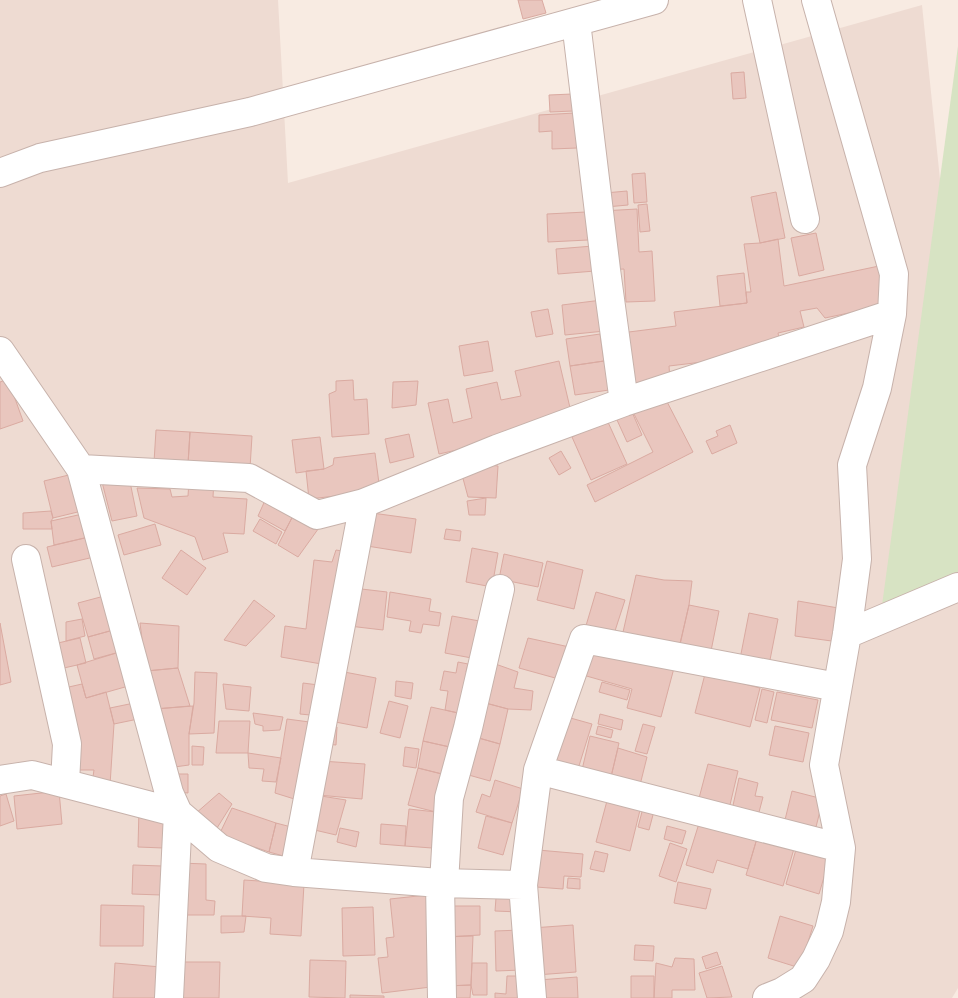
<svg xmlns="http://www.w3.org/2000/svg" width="958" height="998" font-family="Overpass,sans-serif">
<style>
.residential{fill:#eedbd2}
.green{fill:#d7e3c3}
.building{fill:#e9c6be;stroke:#daaaa1}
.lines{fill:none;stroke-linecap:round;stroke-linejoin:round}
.minor-casing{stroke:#c7b2ab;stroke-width:30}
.minor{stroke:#fff;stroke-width:28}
</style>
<rect width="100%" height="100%" fill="#f8ebe2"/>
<path class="residential" d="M0 0H278L288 183 922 5 958 354V988L952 998H0Z"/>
<path class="green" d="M958 46V587L880 620Z"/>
<path class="building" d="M518 0H542L546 13 523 19Z
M744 72 746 98 733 99 731 73Z
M572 94 573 111 550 112 549 95Z
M575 113 577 148 552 149V131L539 132V115Z
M645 173 647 202 634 203 632 174Z
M627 191 628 205 606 207 605 193Z
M776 192 785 238 760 243 751 197Z
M647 204 650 231 640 232 638 205Z
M637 209 639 252 652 251 655 301 626 302 624 269 606 270 602 211Z
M586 212 588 240 548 242 547 214Z
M816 233 824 270 799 276 791 238Z
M778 239 784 286 879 266 887 305 825 318 817 308 800 311 804 327 778 333 780 343 753 356 669 366 670 380 628 386 621 333 676 326 674 312 747 303 746 292H751L744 244 760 243Z
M593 246 595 271 558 274 556 249Z
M744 273 747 303 720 306 717 276Z
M602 300 605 331 565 335 562 305Z
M548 309 553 334 536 337 531 312Z
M600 334 604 361 570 366 566 339Z
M488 341 493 371 464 376 459 346Z
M559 361 571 412 541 431 439 454 428 403 448 399 453 423 472 418 466 389 497 382 501 400 521 396 515 371Z
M604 361 609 390 575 395 570 366Z
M8 379 23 421 0 429V382Z
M353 380 354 400 367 399 369 434 332 437 329 394 336 391V381Z
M418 381 416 405 392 408 393 382Z
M663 394 693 452 595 502 587 485 653 452 632 410Z
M632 412 642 435 627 442 617 420Z
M607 420 627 464 591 480 572 437Z
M730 425 737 443 712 454 706 441 718 436 716 431Z
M156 430 190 432 188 464 154 462Z
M190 432 252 436 250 468 188 464Z
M409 434 414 457 390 463 385 439Z
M320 437 324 469 296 473 292 440Z
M561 451 571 468 559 475 549 458Z
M375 453 380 491 309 499 306 471 324 469 333 465 334 458Z
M479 464 498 466 496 498 468 497 461 471Z
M77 473 86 510 53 518 44 481Z
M129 477 137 516 112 521 102 482Z
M214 480 213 497 247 499 244 534 223 533 228 552 203 560 195 537 144 518 137 488 170 489 172 497 188 496 189 481Z
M267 496 296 510 285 531 258 516Z
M486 498 485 515H469L467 501Z
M296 510 321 525 298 557 278 545Z
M51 511 53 518 51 521 52 529H23V513Z
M87 513 93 536 54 545 51 521Z
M372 513 416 519 411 553 367 546Z
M260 519 282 532 276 544 253 531Z
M155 524 161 545 124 555 118 535Z
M446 529 461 531 460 541 444 539Z
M93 536 98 556 52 567 47 547Z
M472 548 498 553 492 587 466 582Z
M181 550 206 568 187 595 162 578Z
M336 550 354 553 333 666 281 657 285 626 306 629 314 560 332 562Z
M504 554 543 563 538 587 499 579Z
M547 561 583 570 574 609 537 600Z
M636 575 664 580 692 581 689 605 678 652 621 641Z
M353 588 387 592 383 630 349 626Z
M390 592 431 599 429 611 441 613 439 626 423 624 421 633 409 631 411 621 387 617Z
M596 592 625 600 613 637 585 629Z
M108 595 117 629 88 637 78 603Z
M254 600 275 616 246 646 224 640Z
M798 601 844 609 839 642 795 636Z
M689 605 719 611 710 656 679 649Z
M749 613 778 619 769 665 740 659Z
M452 616 485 622 477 659 445 653Z
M82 619 85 636 66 641V622Z
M0 623 11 682 0 685Z
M140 623 179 626 178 668 146 671Z
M117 629 123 651 94 659 88 637Z
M80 638 86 663 55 670 49 645Z
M528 638 574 648 566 681 519 668Z
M591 645 674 668 661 717 627 708 632 689 583 675Z
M123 651 132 685 86 698 77 665Z
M487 661 518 672 514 688 533 691 531 710 508 709 478 701Z
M458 662 468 664 466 672 476 674 467 715 445 710 448 691 440 690 444 671 456 673Z
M178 668 190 706 155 709 146 671Z
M339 671 376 678 367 728 330 721Z
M195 672 217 673 214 733 189 734 194 703Z
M705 674 760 688 750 727 695 713Z
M396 681 413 683 411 699 395 696Z
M602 682 630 690 627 700 599 692Z
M303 683 326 686 320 716 300 714Z
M82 684 86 698 106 692 114 724 110 785 92 783 94 770H77L60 689Z
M223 684 251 687 249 711 226 709Z
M762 689 774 692 767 723 755 720Z
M777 692 818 700 812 728 771 720Z
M389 701 408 706 400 738 380 733Z
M478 701 508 709 500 744 468 735Z
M139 702 143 718 114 724 110 708Z
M193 706 189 734V765L167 768 155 709Z
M431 707 467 715 459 749 423 741Z
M253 713 283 717 280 730 263 731V726L255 724Z
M600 714 623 720 621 730 598 724Z
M567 717 592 724 578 769 553 761Z
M287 719 317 723 304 802 275 793Z
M219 721H250L248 753H216Z
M643 724 655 727 647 754 635 751Z
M327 726 337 727 336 745 326 744Z
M598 726 613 730 611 738 596 734Z
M775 726 809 733 803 762 769 755Z
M468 735 500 744 490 781 458 772Z
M590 736 619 743 610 781 581 774Z
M423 741 454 748 446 775 418 768Z
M192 746 204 747 203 765H192Z
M405 747 419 749 416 768 403 766Z
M618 748 647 757 639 789 610 781Z
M248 753 281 758 276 782 262 781 264 769 249 768Z
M321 761 365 764 362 799 318 795Z
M708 764 738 771 729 809 698 802Z
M418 768 446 775 436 812 408 805Z
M177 774H188V793L177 792Z
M739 778 758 783 755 796 763 797 758 816 732 810Z
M495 780 523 789 512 823 476 812 482 794 490 797Z
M59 791 62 824 17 829 14 796Z
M792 791 823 799 815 831 784 824Z
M219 793 232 804 217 828 195 814Z
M6 794 14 821 0 826V796Z
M315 795 346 800 336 835 306 828Z
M608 797 641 806 630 851 596 842Z
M232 808 276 823 269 852 219 835Z
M643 808 654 811 649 830 638 827Z
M139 809H165L163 848 138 847Z
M409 809 436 812 432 848 405 846Z
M486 816 512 823 503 855 478 848Z
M701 817 758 835 748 869 717 860 713 873 686 865Z
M276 823 295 828 287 857 269 852Z
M381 824 406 826 405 846 380 844Z
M667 826 686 831 682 844 664 839Z
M340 828 359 832 356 847 337 842Z
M758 835 796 842 783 886 746 875Z
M670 843 687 849 676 882 659 876Z
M797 846 830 857 819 894 786 884Z
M538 850 583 854 581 877 564 876 563 889 536 887Z
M595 851 608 854 604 872 590 869Z
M180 863 206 864V900L215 901 214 915H179Z
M133 865 162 866 161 895 132 894Z
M568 878 580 879V889L567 888Z
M244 880 304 884 301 936 270 934 271 918 242 916Z
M678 882 711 889 706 909 674 903Z
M427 895 439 986 382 993 378 958 388 957 386 938 394 937 390 899Z
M496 898 519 899V912L495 911Z
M101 905 144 906 143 946H100Z
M440 906H480V935L444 937Z
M373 907 375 955 343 956 342 908Z
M221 916H246L244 932 221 933Z
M780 916 813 926 800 968 768 958Z
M573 925 576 972 536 975 532 928Z
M521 930 522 970 496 971 495 931Z
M473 936 471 985 445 986 444 937Z
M635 945 654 946 653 961 634 960Z
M717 952 721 964 706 969 702 957Z
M675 958 694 959 695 990H672V998H654L656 963 672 967Z
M310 960 346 961 345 998 309 997Z
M179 962H220L219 998H179Z
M115 963 161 967 160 998H113Z
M472 963H487V995H473L471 985Z
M722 966 732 997 707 998 699 973Z
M507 976H525L527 998H495V993L506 994Z
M631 976H654V998H631Z
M577 977 578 998H540L539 980Z
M471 985 470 998H446L445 986Z
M350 995 384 996V998H350Z"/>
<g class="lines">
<defs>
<path id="minor" d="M757 0 805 219
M576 22 606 270 624 402
M0 173 40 158 250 112 654 0
M0 351 81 469 169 793 178 813 32 775 0 780
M81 469 249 478 317 515 364 503 497 449 624 402 892 314 894 274 816 0
M26 559 67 744 65 783
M847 634 958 587
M538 770 584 639 837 687
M178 813 219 848 266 868 294 872 440 883 523 885 538 770 841 848
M294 872 364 503
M440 883 442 998
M444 883 449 798 468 728 500 589
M523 885 532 998
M169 998 178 813
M767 998 782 992 803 979 816 959 829 931 836 902 841 848 824 765 847 634 857 559 852 465 877 388 892 314"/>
</defs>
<use href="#minor" class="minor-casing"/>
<use href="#minor" class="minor"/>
</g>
</svg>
